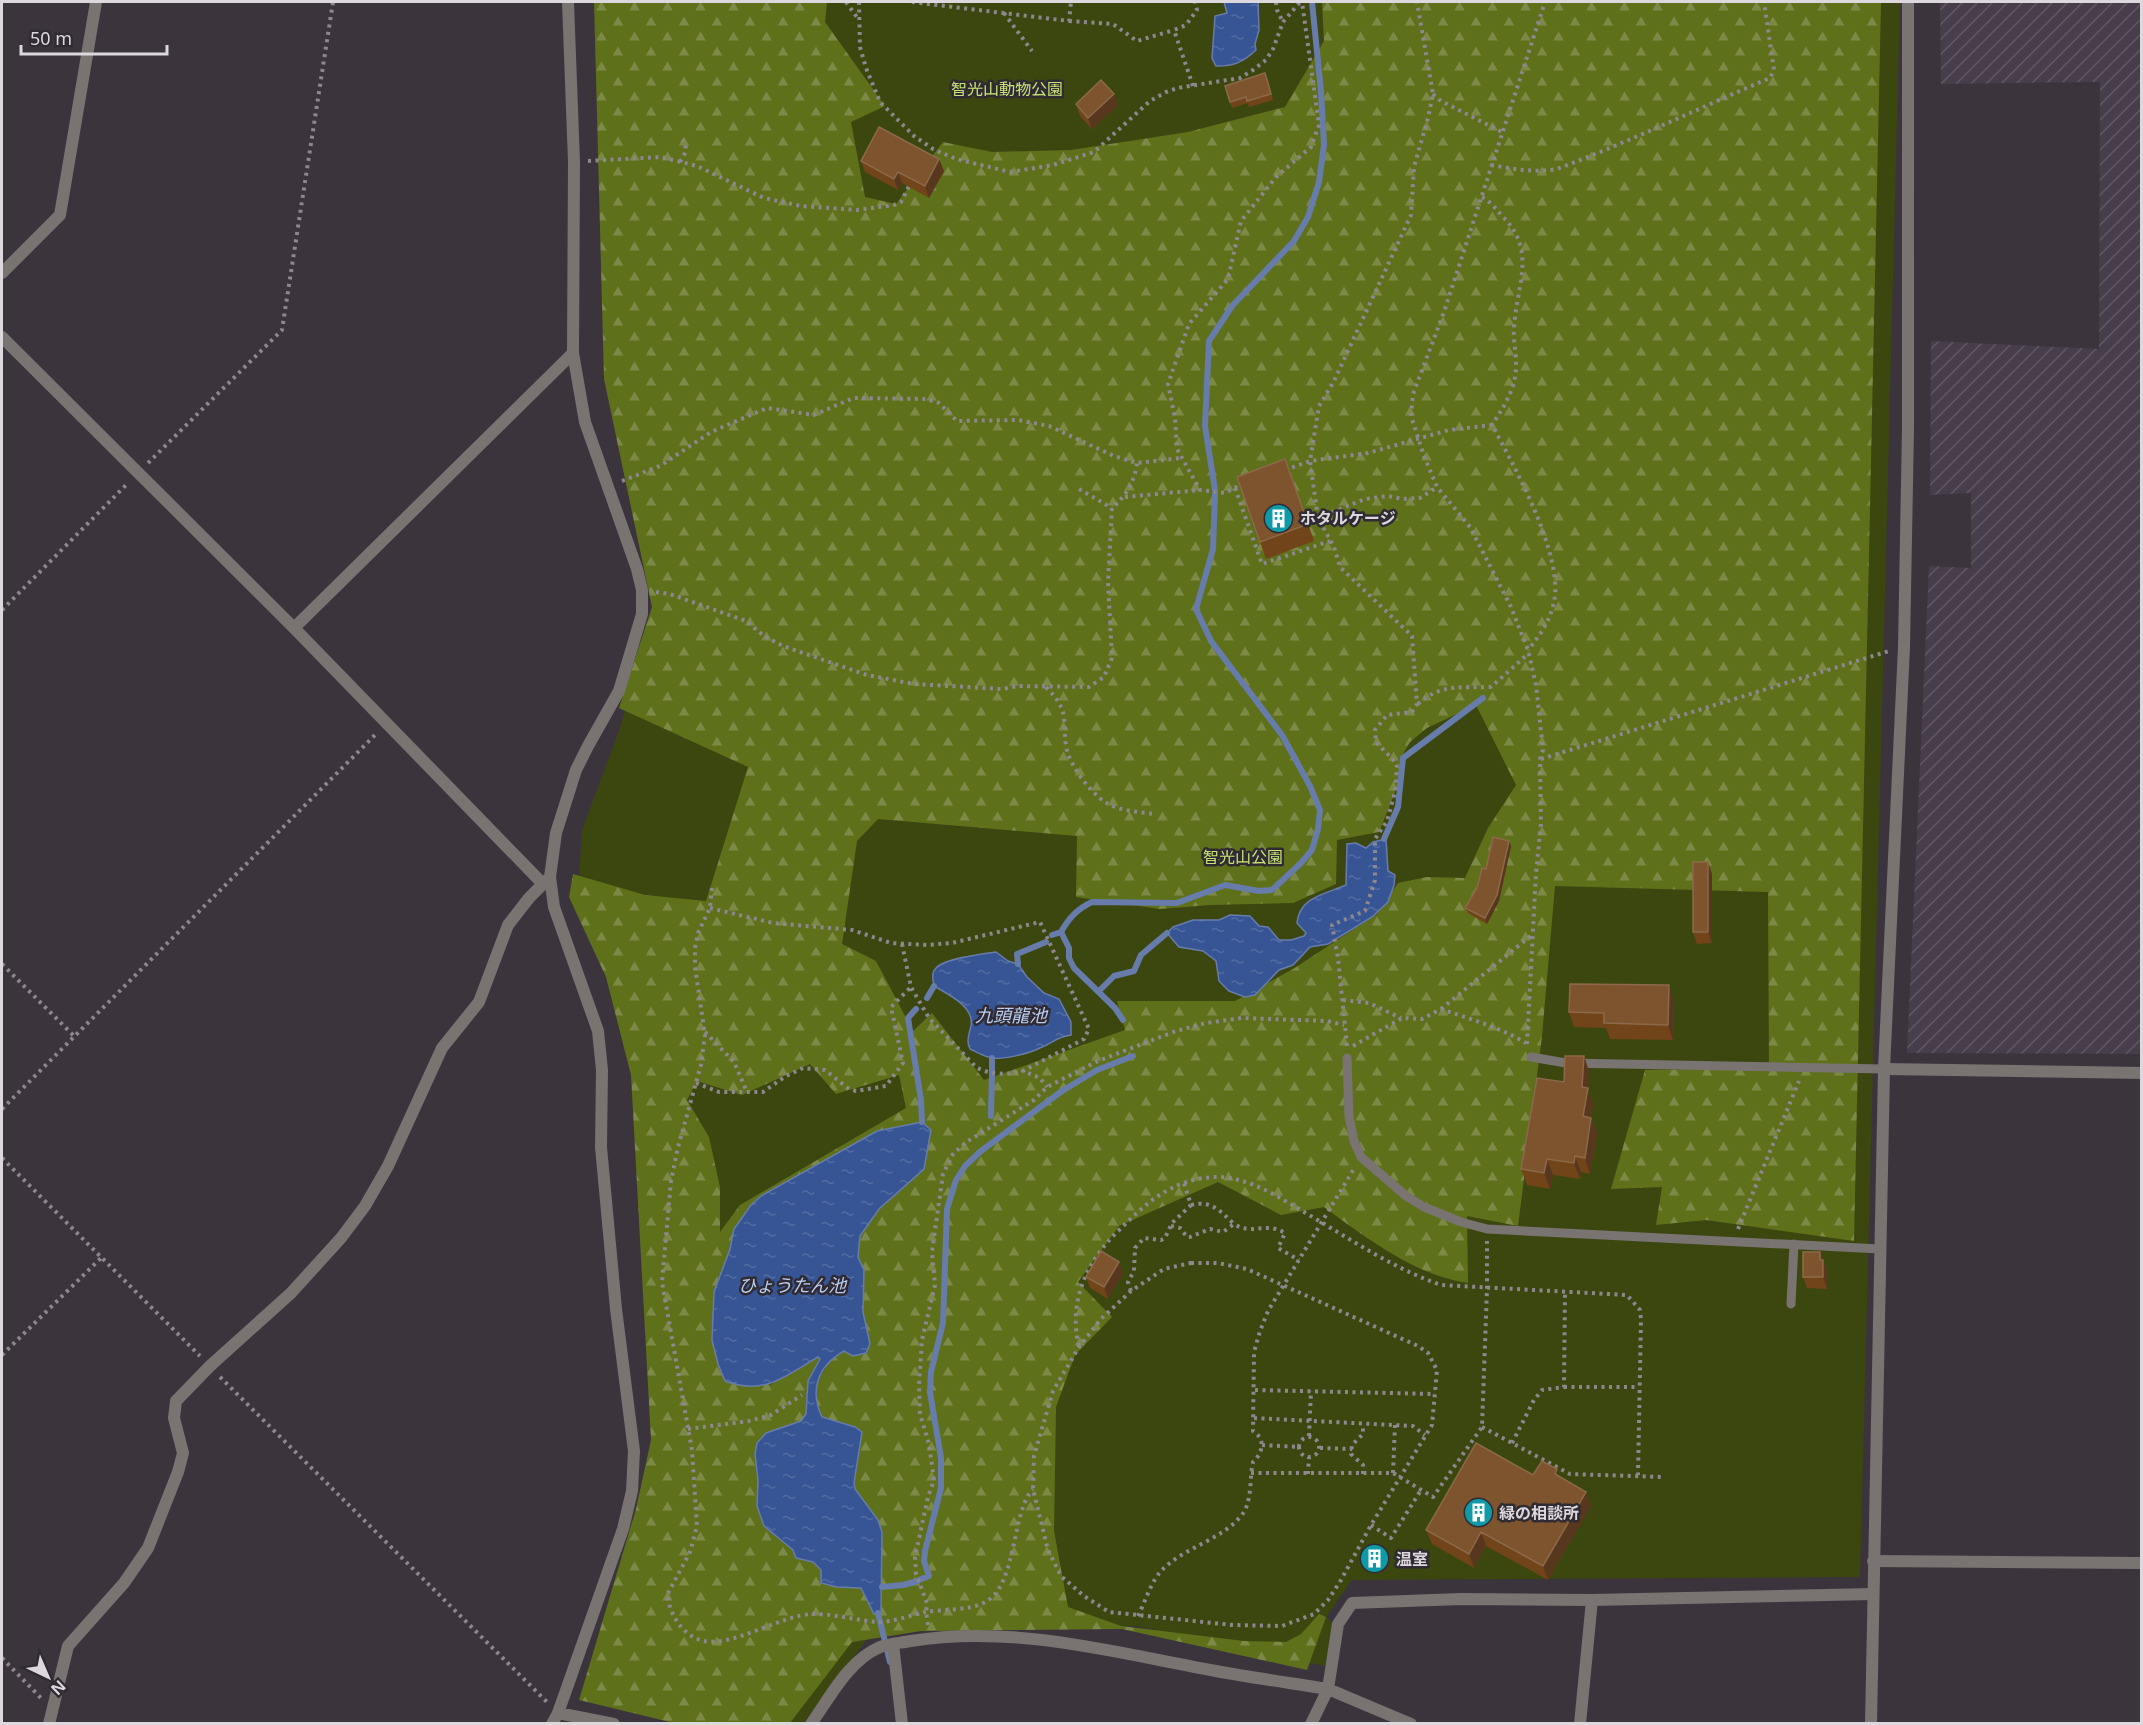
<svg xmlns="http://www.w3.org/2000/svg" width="2143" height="1725" font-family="'Noto Sans','Noto Sans JP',sans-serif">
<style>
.industrial{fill:url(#industrial-furrows)}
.green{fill:#3c4710}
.forest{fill:url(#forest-firs);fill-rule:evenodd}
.water{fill:url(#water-ripples);stroke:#687cab;stroke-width:1.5}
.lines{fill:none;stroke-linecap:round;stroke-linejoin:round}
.stream{stroke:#687cab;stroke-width:6}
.path{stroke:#8d878f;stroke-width:4;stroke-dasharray:3 4.5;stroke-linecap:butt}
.service{stroke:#797372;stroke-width:9}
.minor{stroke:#797372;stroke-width:12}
.tertiary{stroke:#797372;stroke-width:12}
.wall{fill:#714419}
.shaded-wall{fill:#57371e}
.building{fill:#7d542e;stroke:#8c694a;stroke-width:1.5}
.labels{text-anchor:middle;stroke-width:5;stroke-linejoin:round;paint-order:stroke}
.park-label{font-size:16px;fill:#c8e375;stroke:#302a32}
.poi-label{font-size:16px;font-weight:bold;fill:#dcd8de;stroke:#302a32;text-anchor:start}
.water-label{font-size:18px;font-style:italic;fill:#bacef3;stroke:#302a32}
</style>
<defs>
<pattern id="industrial-furrows" width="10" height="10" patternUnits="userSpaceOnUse" patternTransform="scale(1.5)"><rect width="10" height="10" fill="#473d4b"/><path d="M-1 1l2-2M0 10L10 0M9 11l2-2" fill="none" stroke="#615864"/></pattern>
<pattern id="forest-firs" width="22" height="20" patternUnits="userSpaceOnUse" patternTransform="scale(1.5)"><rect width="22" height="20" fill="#5f701b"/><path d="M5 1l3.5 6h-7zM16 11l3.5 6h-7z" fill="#7d8a47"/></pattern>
<pattern id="water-ripples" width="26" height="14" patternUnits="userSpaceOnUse" patternTransform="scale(1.5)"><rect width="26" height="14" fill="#375595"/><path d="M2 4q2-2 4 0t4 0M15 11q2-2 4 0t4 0" fill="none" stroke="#536da3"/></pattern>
</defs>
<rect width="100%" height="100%" fill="#3b343d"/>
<path class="industrial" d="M1940 2H2141V1054L1907 1053 1929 566 1971 568V493L1930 495 1931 341 2099 349 2100 82 1941 84Z"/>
<path class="green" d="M599 2H1900L1860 1577 1352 1580 1326 1617 1334 1624 1325 1666 1136 1626 933 1627 868 1638 804 1723H691L658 1432 639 1065 578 892 582 830 619 731 656 602Z"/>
<path class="forest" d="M594 2H827L825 22 885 106 851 122 865 197 896 204 943 142 992 152 1071 150 1188 132 1285 107 1324 41 1322 2H1881L1854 1241 1706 1220 1656 1225 1662 1187 1611 1189 1645 1070 1769 1068 1768 892 1555 886 1542 1036 1518 1226 1467 1216 1468 1283C1416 1276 1365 1237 1324 1207L1281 1215 1218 1182 1119 1226 1078 1282 1112 1317 1075 1355 1056 1407 1054 1531 1068 1607 1121 1626 1244 1641 1286 1642 1301 1634 1319 1614 1326 1617 1307 1670 1122 1629 921 1631 852 1642 790 1723H674L579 1700 636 1509 651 1440 631 1075 606 977 569 897 573 874 645 895 706 901 748 767 619 708 652 607 604 379ZM1476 705 1516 785 1488 828 1465 878 1427 877 1398 883 1377 914 1293 969 1235 1001H1117L1125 1030 984 1080 932 1013 913 1031 876 961 842 944 857 841 878 819 1077 836 1076 897 1160 909 1210 905 1293 903 1336 884 1337 840 1379 832 1398 785 1400 759 1410 742 1427 728ZM810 1064 836 1094 899 1075 906 1108 740 1205 720 1232V1187L709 1137 687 1100 697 1081 742 1095ZM877 1131 924 1169 879 1209 860 1236 858 1257 864 1270 863 1312 870 1344 844 1351 832 1358 816 1383 817 1407 822 1417 855 1427 862 1433 854 1483 855 1489 882 1532 881 1612 874 1614 861 1588 837 1587 813 1562 796 1558 793 1550 763 1526 755 1454C759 1424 782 1434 801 1421 812 1413 804 1391 809 1380 811 1373 816 1366 820 1359L818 1357 770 1385 714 1292 730 1249 734 1229 751 1205 761 1196Z"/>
<path class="water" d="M1224 2H1258L1259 30 1255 44 1256 50C1242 63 1234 66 1216 66L1212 58 1215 16 1227 13Z
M1386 839 1388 871 1395 875 1394 885 1388 902 1372 917 1328 944 1310 947 1293 965 1279 970 1255 995 1245 997 1229 991 1219 981 1216 961 1203 951 1179 947 1167 933 1173 927 1193 920H1219L1230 915 1250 916 1259 926 1268 927 1279 940H1291L1304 936 1306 933 1297 923C1299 897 1326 894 1346 885L1347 844 1356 843 1366 848 1373 842Z
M996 952 1008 961 1018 964 1027 977 1044 993 1059 999 1071 1022V1035C1056 1037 1053 1043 1040 1048 1030 1053 1004 1060 992 1058 985 1057 977 1052 970 1049 966 1042 969 1034 971 1026 975 1007 948 994 934 986 933 980 931 973 936 968 945 958 982 954 996 952Z
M922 1122 931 1130 924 1169 879 1209 860 1236 858 1257 864 1270 863 1312 870 1344 866 1353 853 1356 844 1351C818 1366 809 1390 822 1417L855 1427 862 1432 854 1483 855 1489 878 1520 882 1532 881 1612 874 1614 861 1588 837 1587 821 1583V1570L813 1562 796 1558 793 1550 764 1526 757 1506 758 1480 755 1454 757 1443 766 1433 801 1421 806 1414 808 1381 820 1359 818 1357C785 1376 765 1396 725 1381L718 1364 712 1340 714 1292 730 1249 734 1229 751 1205 761 1196 877 1131Z"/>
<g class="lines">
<path class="stream" d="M1215 490 1205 426 1209 341 1232 306 1294 241 1308 217 1319 182 1324 145 1321 91 1312 2
M1384 839 1398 807 1403 758 1483 698
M1061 932 1069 948V958L1074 968 1115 1008 1123 1020
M1052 935 1061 932C1069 918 1077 909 1092 902L1177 903 1225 885 1259 891 1272 890 1301 863 1312 850 1318 829 1320 810 1310 786 1282 735 1211 641 1196 609 1213 549 1215 494
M1018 964 1017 954 1046 942
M1099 991 1114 976 1134 971 1141 955 1167 933
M927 998 934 986
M916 1009 908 1018 921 1100 922 1122
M992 1071V1058
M991 1116 992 1073
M919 1580 929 1576 924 1561 925 1551 941 1488V1458L930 1392 931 1372 943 1323 947 1209 956 1180 965 1166 981 1151 1062 1091 1097 1070 1133 1056
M882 1587 903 1585 918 1581
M878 1613 890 1662"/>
<path class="path" d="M846 2 859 20
M859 2 860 47 866 68 880 102 914 136 933 149 956 159 1010 172 1053 165 1094 152 1150 101 1166 92 1177 88 1240 78 1253 70 1266 60 1273 49 1283 22 1300 2
M912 2 1069 21 1071 2
M1276 2 1277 10 1283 22
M1004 13 1032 51
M1069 21 1113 24 1137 41 1174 30
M1193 86 1174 30 1186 25 1197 10 1195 2
M1433 94 1441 101 1502 132
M588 161 661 157 697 166 764 198 801 206 857 210 894 205 901 202 910 184
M680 162C685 154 689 148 682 140
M1491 165C1513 169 1534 173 1557 169 1629 142 1699 108 1770 78L1774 70 1764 2
M1482 197C1490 201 1496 209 1502 216 1538 251 1516 286 1514 329 1513 340 1516 351 1516 362 1517 387 1505 405 1492 425
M148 463 282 330 333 2
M1285 470 1310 461 1368 453 1449 430 1492 425C1514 466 1564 555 1554 602 1550 621 1540 635 1528 650
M622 481 660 466 711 432 767 408 814 415 853 398 926 399 939 403 957 421 1018 420 1049 426 1114 456 1137 463 1181 458
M1244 483 1225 493 1200 490 1177 449 1175 418 1168 384 1189 324 1228 279 1241 221 1276 177 1311 147 1319 125 1302 2
M1235 488 1262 564 1330 541
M1079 489 1112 508
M1125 497 1200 490
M1318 518 1365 499 1388 496 1403 499 1420 498 1437 487
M656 592 670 594 746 621 764 636 783 646 867 675 914 684 1002 689 1018 686 1089 687 1104 677 1112 658 1108 582 1112 508C1126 496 1135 481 1137 463
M2 610 128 483
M1046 687C1070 712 1062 716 1066 746 1069 765 1090 792 1105 802 1119 811 1139 812 1155 814
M1418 704C1441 683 1462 688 1491 687L1529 653
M1541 759 1889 651
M712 888 710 908 698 933 695 948V967L705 1035 701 1065 678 1147 671 1181 662 1282 692 1450 697 1526 690 1552 667 1595C670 1613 680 1633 700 1640 729 1650 779 1615 813 1614 834 1614 855 1620 876 1622 892 1623 910 1615 925 1612 944 1609 971 1611 987 1601 1017 1583 1012 1510 1033 1489
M710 908 773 923 852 930 891 943 927 945 952 943 1040 922 1089 1029 1084 1039 1023 1071 1040 1078 1047 1087
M902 944 911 987 929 1018 976 1067C989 1075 1008 1075 1023 1071
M2 964 74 1036
M1343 1000 1369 1003 1401 1018
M1441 1009 1533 934
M705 1032 734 1062 747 1092
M1527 1044 1536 873 1541 824 1540 759 1543 750 1536 685 1528 650 1511 607 1470 527 1437 487 1424 456 1411 416 1413 394 1444 312 1545 2
M1347 1046 1338 958 1332 925 1365 911 1375 880V839L1387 821 1395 792 1397 767 1396 763 1376 742 1375 730 1387 715 1412 712 1417 704 1412 636 1340 567 1334 547 1318 518 1310 461 1319 406 1334 381 1411 215 1414 167 1428 118 1433 94 1417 2
M1353 1046 1402 1018 1422 1019 1441 1009C1470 1019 1499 1027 1526 1043
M696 1083 719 1092H763L786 1076 803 1068 825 1070 849 1089 856 1091 886 1086 903 1063 891 1007 911 987
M2 1109 376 734
M2 1158 200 1356
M1191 1205C1212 1200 1220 1211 1234 1224
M1171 1226 1180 1228 1187 1237H1190L1210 1229 1223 1232 1234 1224C1253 1236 1265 1221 1285 1233L1278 1248 1299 1260
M1738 1229 1799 1081
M1191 1263H1218L1247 1269 1418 1346 1428 1353 1437 1370 1432 1425 1371 1525 1341 1580 1328 1600 1314 1614 1282 1626 1232 1625 1109 1612 1084 1596 1061 1576 1048 1550 1033 1489 1034 1456 1053 1391 1079 1347 1101 1319 1131 1291 1164 1269Z
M1131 1291 1128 1282 1134 1271 1135 1248 1144 1238 1161 1240 1165 1238 1172 1223 1191 1205 1184 1183
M1079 1346C1068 1304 1086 1263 1115 1234 1133 1217 1149 1199 1172 1188 1189 1179 1215 1174 1234 1179 1259 1184 1282 1199 1304 1212 1349 1238 1392 1268 1441 1285L1627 1295 1640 1310 1641 1319 1638 1475
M2 1355 101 1258
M220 1377 547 1702
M1564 1387H1639
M1255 1390 1435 1394
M1254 1418 1413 1426 1425 1435
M1482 1427 1570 1474 1664 1477
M688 1429 749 1421 771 1415 802 1395
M1309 1436 1311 1391
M1299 1447a10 10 0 1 1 20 0a10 10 0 1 1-20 0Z
M1512 1443 1534 1400 1542 1390 1564 1387 1565 1292
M1262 1445 1299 1447
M1320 1448 1352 1449
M1251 1473H1393L1433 1497 1482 1427 1487 1289V1241
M1393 1473 1395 1425
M1308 1474 1309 1457
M1363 1474V1465L1351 1454 1352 1445 1363 1434V1424
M1371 1525 1391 1538 1421 1490
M1138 1616C1145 1602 1151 1582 1161 1571 1184 1547 1220 1541 1241 1516 1253 1502 1249 1479 1253 1462 1263 1453 1266 1439 1253 1431L1254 1352 1260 1331 1268 1311 1355 1167
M928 1625 926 1612 927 1603 916 1574 915 1557 928 1497 934 1480 929 1444 920 1414 919 1385 922 1340 935 1285 932 1252 943 1174 953 1154 965 1143 1034 1100 1047 1087 1098 1061 1176 1031 1206 1023 1242 1018 1327 1021 1344 1025
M2 1658 41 1698"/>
<path class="service" d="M1531 1057 1566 1063 1884 1069
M1347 1058 1349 1117 1354 1141 1361 1157 1406 1196 1424 1207 1461 1222 1487 1229 1880 1249
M1791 1304 1794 1244"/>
<path class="minor" d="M2 273 60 215 96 2
M2 337 294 628 543 884
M294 628 573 353
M1884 1069 2142 1073
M1873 1561 2142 1563
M893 1644 902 1724
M558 1713 614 1724
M49 1724 68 1646 124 1583 148 1548 178 1472 183 1453 174 1418 176 1401 210 1366 291 1293 341 1238 365 1206 388 1166 442 1048 479 1002 508 925 529 898 550 877
M552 1724 558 1713 623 1529 632 1491 634 1451 616 1309 601 1147 602 1070 598 1031 554 907 550 877 556 833 576 770 588 746 619 691 642 614V590L637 569 585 422 573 353 574 162 568 2
M811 1724C831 1696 848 1661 880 1647 889 1643 901 1643 911 1641 1013 1624 1117 1653 1216 1671 1253 1678 1291 1683 1328 1689L1338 1624 1352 1603 1460 1599 1592 1600 1873 1594
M1311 1724 1328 1689 1411 1724
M1580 1724 1592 1600"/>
<path class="tertiary" d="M1871 1724 1884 1069 1904 647 1908 428V2"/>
</g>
<path class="wall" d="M1268 79 1273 100 1249 107 1248 103 1232 108 1230 102Z
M1076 104 1118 105 1092 129 1080 116Z
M861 161 944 171 929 198 902 183 898 190 865 172Z
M1285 459 1314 541 1266 559 1237 477Z
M1509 841 1511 846 1499 901 1487 924 1468 913 1465 908 1486 869Z
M1712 874V943L1697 944 1693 932Z
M1674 1000 1673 1040 1610 1039 1606 1028 1574 1027 1569 1012Z
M1584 1056 1589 1072 1588 1090 1593 1104 1591 1118 1597 1134 1590 1174 1581 1172 1580 1179 1553 1175 1550 1189 1527 1185 1521 1169 1564 1082Z
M1820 1252 1827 1271V1289L1807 1288 1803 1277Z
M1119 1262 1123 1273 1108 1299 1090 1288 1086 1277Z
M1533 1475 1560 1477 1586 1492 1591 1506 1548 1580 1486 1546 1474 1568 1432 1544 1426 1530Z"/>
<path class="shaded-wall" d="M1114 94 1118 105 1092 129 1088 118Z
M939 159 944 171 929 198 925 186Z
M898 172 902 183 898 190 894 179Z
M1509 841 1511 846 1499 901 1487 924 1485 918Z
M1708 862 1712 874V943L1708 932Z
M1669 985 1674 1000 1673 1040 1668 1025Z
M1584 1056 1589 1072 1588 1090 1593 1104 1591 1120V1118L1597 1134 1590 1174 1585 1158 1582 1087Z
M1575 1156 1581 1172 1580 1179 1574 1163Z
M1547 1159 1553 1175 1550 1189 1544 1173Z
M1820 1252 1827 1271V1289L1823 1277 1820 1260Z
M1119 1262 1123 1273 1108 1299 1104 1287Z
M1586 1492 1591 1506 1548 1580 1543 1566Z
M1481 1532 1486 1546 1474 1568 1469 1554Z"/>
<path class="building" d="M1265 73 1271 94 1247 101 1246 97 1230 102 1225 86Z
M1101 80 1114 94 1088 118 1076 104Z
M879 127 939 159 925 186 898 172 894 179 861 161Z
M1285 459 1308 524 1260 542 1237 477Z
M1493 837 1509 841 1497 895 1485 918 1465 908 1477 888 1482 868 1486 869Z
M1693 862H1708V932H1693Z
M1570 984 1669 985 1668 1025 1604 1023V1013L1569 1012Z
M1565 1056H1584L1582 1087 1588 1088 1583 1116 1591 1118 1585 1158 1575 1156 1574 1163 1547 1159 1544 1173 1521 1169 1537 1078 1564 1082Z
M1101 1251 1119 1262 1104 1287 1086 1277Z
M1803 1252H1820V1260H1823V1277H1803Z
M1476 1443 1533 1475 1542 1461 1557 1469 1555 1474 1586 1492 1543 1566 1481 1532 1469 1554 1426 1530Z"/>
<defs>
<symbol id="building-disc" viewBox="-11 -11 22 22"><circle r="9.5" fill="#0f9aa8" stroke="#302a32"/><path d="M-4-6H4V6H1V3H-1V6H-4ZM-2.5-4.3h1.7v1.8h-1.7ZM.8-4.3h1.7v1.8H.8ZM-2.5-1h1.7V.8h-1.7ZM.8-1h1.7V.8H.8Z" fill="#fff"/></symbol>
</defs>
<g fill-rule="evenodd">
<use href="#building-disc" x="1262" y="502" width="33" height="33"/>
<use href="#building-disc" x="1462" y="1496" width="33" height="33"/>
<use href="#building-disc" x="1358" y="1542" width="33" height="33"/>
</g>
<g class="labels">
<g class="park-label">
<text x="1007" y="95">智光山動物公園</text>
<text x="1243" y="863">智光山公園</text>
</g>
<g class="poi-label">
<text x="1300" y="524">ホタルケージ</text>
<text x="1499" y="1519">緑の相談所</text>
<text x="1396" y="1565">温室</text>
</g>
<g class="water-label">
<text x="1011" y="1022">九頭龍池</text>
<text x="792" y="1292">ひょうたん池</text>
</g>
</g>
<rect width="2143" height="1725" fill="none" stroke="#dcd8de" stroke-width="6"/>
<g transform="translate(48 1677) rotate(136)" stroke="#302a32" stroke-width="4.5" paint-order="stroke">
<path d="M0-4.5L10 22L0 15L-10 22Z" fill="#dcd8de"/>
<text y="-9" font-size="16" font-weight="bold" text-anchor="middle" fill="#dcd8de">N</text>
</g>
<path d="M21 45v9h146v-9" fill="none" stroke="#dcd8de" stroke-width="3"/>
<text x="30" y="45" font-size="18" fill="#dcd8de" stroke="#302a32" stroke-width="4.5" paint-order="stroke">50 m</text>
</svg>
